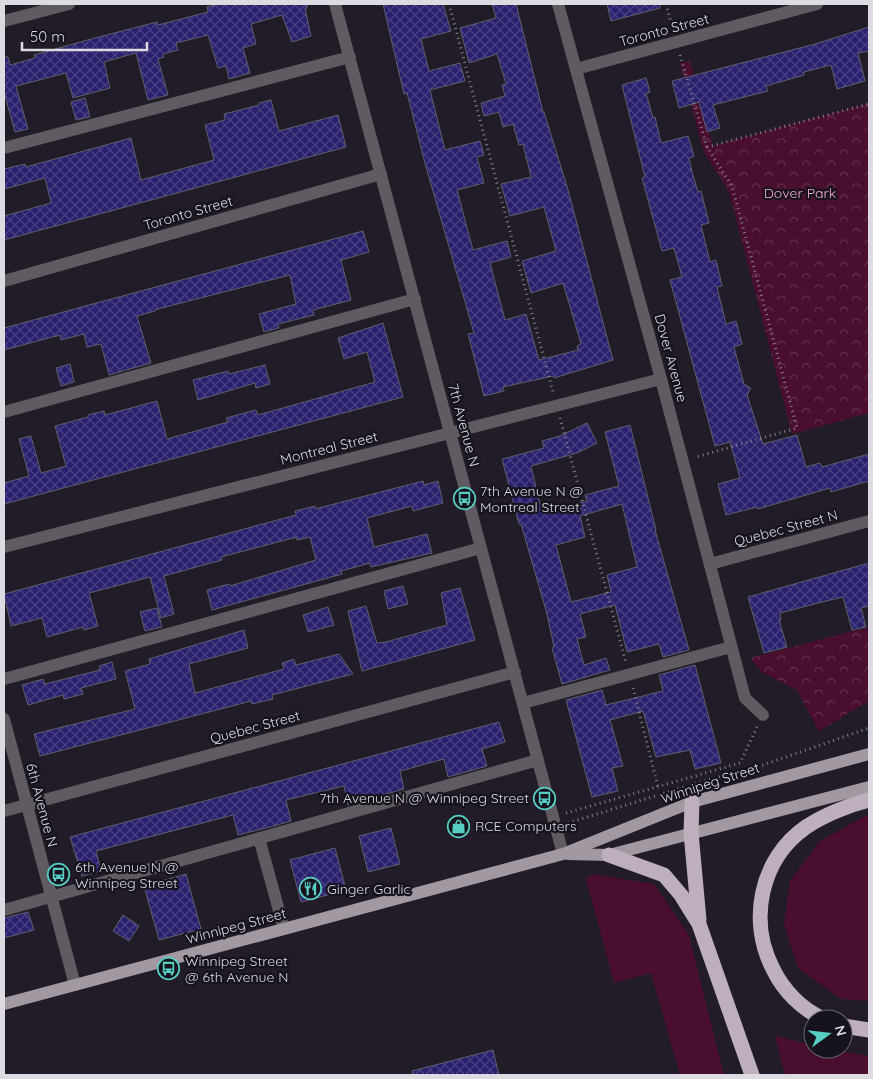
<svg xmlns="http://www.w3.org/2000/svg" width="873" height="1079" font-family="Quicksand,sans-serif">
<style>
.grass{fill:#4a0f2f}
.park{fill:url(#park-crowns)}
.building{fill:url(#building-cross-hatch);stroke:#5d5f6c;fill-rule:evenodd}
.lines{fill:none;stroke-linecap:round;stroke-linejoin:round}
.path{stroke:#85818b;stroke-width:3;stroke-dasharray:1 4;stroke-linecap:butt}
.minor{stroke:#605b60;stroke-width:12}
.major{stroke:#a298a1;stroke-width:12}
.highway{stroke:#bdb0bc;stroke-width:15}
.labels{text-anchor:middle;stroke-width:4.5;stroke-linejoin:round;paint-order:stroke}
.street-label{font-size:14px;fill:#dddae2;stroke:#17131d}
.park-label{font-size:14px;fill:#f7aece;stroke:#17131d}
.poi-label{font-size:14px;fill:#dddae2;stroke:#17131d;text-anchor:start}
</style>
<defs>
<pattern id="park-crowns" width="20" height="18" patternUnits="userSpaceOnUse" patternTransform="scale(1.25)"><rect width="20" height="18" fill="#4a0f2f"/><path d="M2 6a3 3 0 1 1 6 0M12 15a3 3 0 1 1 6 0" fill="none" stroke="#64314d"/></pattern>
<pattern id="building-cross-hatch" width="8" height="8" patternUnits="userSpaceOnUse" patternTransform="scale(1.25)"><rect width="8" height="8" fill="#2a216e"/><path d="M0 0l8 8M0 8l8-8" fill="none" stroke="#484182"/></pattern>
</defs>
<rect width="100%" height="100%" fill="#211c27"/>
<path class="grass" d="M869 814V1001L841 999 798 968 784 924 790 881 820 841Z
M592 874 654 884 689 935 724 1075H680L651 973 614 983 586 879Z
M775 1036 813 1045V1049H829L869 1056V1075H785Z"/>
<path class="park" d="M690 61 713 146 869 103V413L792 434 729 191 704 152 680 63Z
M869 627V701L819 731 797 690 762 672 750 658Z"/>
<path class="building" d="M221 4H307V8H305L311 36 292 42 282 15 251 24 256 44 243 48 250 73 229 79 226 66 218 68 208 35 176 43 178 50 163 54 164 57 158 59 168 95 148 100 136 53 104 62 110 88 73 98 66 73 16 86 28 129 15 132 4 92V57H8L10 65 35 58 34 55 91 39 157 22 158 25 208 12 207 7Z
M383 4H443L451 31 421 39 429 71 460 63 465 81 430 90 445 150 480 141 484 155 477 157 484 183 457 190 473 250 507 241 511 257 490 263 505 320 526 314 539 360 578 350 577 346 581 344 563 283 531 293 522 261 556 251 544 207 510 216 501 184 531 177 523 144 519 145 513 124 503 127 499 112 484 116 481 103 505 96 502 85 506 84 497 54 469 63 460 28 496 18 492 4H516L543 112H544L568 190 613 360 554 378 553 376 503 387 504 391 484 396 468 334 474 333 426 167 407 93 404 94Z
M607 4H660V8L611 21Z
M869 27V51L858 53 865 81 837 89 831 65 804 72V75L766 86 768 91 713 105 720 128 707 132 699 102 679 108 672 81 815 44Z
M646 78 650 92 646 93 653 118 655 117 661 143 688 136 694 156 689 158 692 172 698 192 701 191 709 223 701 225 710 262 716 260 722 286 717 287 726 324 736 321 742 344 734 347 744 384 751 388 747 395 763 444 797 435 806 467 820 463 822 467 869 454V481L831 492 830 488 758 509 757 507 726 515 718 484 740 478 730 442 715 446 670 280 682 277 674 248 662 251 642 178 645 177 622 85Z
M85 98 90 117 76 120 71 102Z
M271 100 279 131 338 115 346 147 4 240V216L51 203 45 178 4 189V169L25 164 26 167 131 138 141 180 214 160 205 125 225 120 224 114 259 105V103Z
M363 231 369 252 341 260 351 300 313 310 314 315 278 324 279 328 264 332 259 314 296 304 290 275 154 310 155 311 137 316 151 363 109 375 101 344 87 347 84 334 61 340 60 335 4 350V328Z
M383 323 403 397 4 504V483L29 476 19 439 31 436 41 473 66 466 55 426 88 417V415L104 411 105 415 157 401 167 439 228 422 226 418 256 410 258 415 375 382 367 352 344 359 338 338Z
M70 364 74 382 61 386 56 368Z
M265 365 270 384 256 388 255 383 198 400 193 380 228 371 229 374Z
M587 423 597 443 577 453 531 466 542 513 587 501 585 495 619 486 605 432 630 425 656 530H655L689 650 663 657 659 644 627 652 615 605 580 614 586 637 577 639 584 665 606 658 610 670 562 684 552 648 554 647 547 614 521 524H519L502 459 544 448 542 441 560 436ZM622 504 637 567 607 575 611 592 571 602 556 545 585 537 580 516Z
M423 481 424 485 438 481 443 503 413 511 412 506 367 518 374 547 427 534 432 553 371 567 370 563 341 571 342 574 212 610 207 590 229 584 230 586 316 560 310 537 297 540V537L221 557 222 560 164 576 174 614 161 618 150 577 89 593 98 626 84 630 83 627 47 637 42 618 11 626 4 594 296 515 295 511 315 506V509Z
M869 563V606L861 608 866 627 852 630 843 597 822 602 780 613 781 620H779L787 647 764 653 748 597Z
M403 586 408 604 388 609 384 591Z
M460 588 475 640 362 671 348 611 366 606 377 643 386 642 447 625 441 593Z
M328 607 334 625 308 632 303 615Z
M157 608 162 627 145 631 140 612Z
M244 630 248 648 189 664 195 693 284 669 282 663 294 659 296 665 339 654 353 674 272 695 273 699 252 704 251 701 236 705 40 756 34 734 135 709 125 671 150 664 149 659Z
M112 662 116 679 81 688 83 694 64 699 63 695 28 705 22 685 43 679 45 684 100 670 99 666Z
M695 665 721 763 695 769 690 750 656 757 643 711 610 720 623 766 612 768 618 791 592 797 566 700 602 690 606 705 663 691 659 675Z
M499 722 505 742 482 749 487 766 448 777 444 759 400 771 404 789 348 805 344 786 286 800 291 821 274 826 238 835 233 815 96 851 101 871 82 876 70 837Z
M391 828 400 864 368 872 359 836Z
M335 848 346 890 301 902 290 860Z
M186 874 201 929 159 940 144 886Z
M28 912 34 930 4 938V918Z
M123 915 139 926 129 941 113 931Z
M493 1050 499 1075H413L412 1071Z"/>
<g class="lines">
<path class="path" d="M449 4 553 392
M666 4 673 30
M680 55 707 147 732 186 797 428 696 457
M707 147 869 104
M560 418 626 663
M633 688 658 787
M690 785 763 765 869 728
M566 813 740 763 757 727
M568 823 684 787"/>
<path class="minor" d="M335 4 563 854
M558 4 661 379 745 698 763 715
M4 21 69 4
M576 69 817 4
M4 148 350 57
M4 281 381 174
M4 412 415 299
M4 547 661 379
M710 564 869 521
M4 679 481 548
M523 703 731 647
M4 719 75 985
M4 811 515 672
M259 838 284 929
M4 910 538 760"/>
<path class="major" d="M568 854 609 855 869 787
M4 1004 563 854 692 802 869 754"/>
<path class="highway" d="M692 802 691 833 699 920
M609 855 664 875 681 895 699 924 752 1075
M824 1019C802 1010 783 990 773 969 748 921 760 859 806 827 824 815 849 805 869 800
M843 1026 869 1030"/>
</g>
<defs>
<symbol id="bus-ring" viewBox="-11 -11 22 22"><circle r="9.5" fill="#17131d" stroke="#56cec3" stroke-width="1.5"/><path d="M-5-6H5V4H4V6H2V4H-2V6H-4V4H-5ZM-3.5-4V0h7V-4ZM-3.5 1.2v1.5H-2V1.2ZM2 1.2v1.5H3.5V1.2Z" fill="#56cec3"/></symbol>
<symbol id="shop-ring" viewBox="-11 -11 22 22"><circle r="9.5" fill="#17131d" stroke="#56cec3" stroke-width="1.5"/><path d="M-5-2.5h2.3a2.7 3.5 0 0 1 5.4 0H5L5.5 6h-11ZM-1.5-2.5h3a1.5 2.3 0 0 0-3 0Z" fill="#56cec3"/></symbol>
<symbol id="restaurant-ring" viewBox="-11 -11 22 22"><circle r="9.5" fill="#17131d" stroke="#56cec3" stroke-width="1.5"/><path d="M-5-6h1v4h1v-4h1v4h1v-4h1v5L-1.5 .5V6h-2V.5L-5-1ZM5-6V6H3V1.5H1.5Q1.5-4 5-6Z" fill="#56cec3"/></symbol>
</defs>
<g fill-rule="evenodd">
<use href="#bus-ring" x="452" y="486" width="25" height="25"/>
<use href="#bus-ring" x="532" y="786" width="25" height="25"/>
<use href="#shop-ring" x="446" y="814" width="25" height="25"/>
<use href="#bus-ring" x="46" y="862" width="25" height="25"/>
<use href="#restaurant-ring" x="298" y="876" width="25" height="25"/>
<use href="#bus-ring" x="156" y="956" width="25" height="25"/>
</g>
<g class="labels">
<g class="street-label">
<text transform="translate(664 30) rotate(-15)" y="5">Toronto Street</text>
<text transform="translate(188 213) rotate(-16)" y="5">Toronto Street</text>
<text transform="translate(671 358) rotate(75)" y="5">Dover Avenue</text>
<text transform="translate(464 425) rotate(75)" y="5">7th Avenue N</text>
<text transform="translate(329 448) rotate(-14)" y="5">Montreal Street</text>
<text transform="translate(786 528) rotate(-15)" y="5">Quebec Street N</text>
<text transform="translate(255 727) rotate(-15)" y="5">Quebec Street</text>
<text transform="translate(710 783) rotate(-18)" y="5">Winnipeg Street</text>
<text transform="translate(42 805) rotate(75)" y="5">6th Avenue N</text>
<text transform="translate(236 926) rotate(-15)" y="5">Winnipeg Street</text>
</g>
<g class="park-label">
<text x="800" y="198">Dover Park</text>
</g>
<g class="poi-label">
<text x="480" y="496">7th Avenue N @<tspan x="480" dy="16">Montreal Street</tspan></text>
<text x="529" y="803" text-anchor="end">7th Avenue N @ Winnipeg Street</text>
<text x="475" y="831">RCE Computers</text>
<text x="75" y="872">6th Avenue N @<tspan x="75" dy="16">Winnipeg Street</tspan></text>
<text x="327" y="894">Ginger Garlic</text>
<text x="185" y="966">Winnipeg Street<tspan x="185" dy="16">@ 6th Avenue N</tspan></text>
</g>
</g>
<rect width="873" height="1079" fill="none" stroke="#dddae2" stroke-width="10"/>
<g transform="translate(828 1034) rotate(75)"><circle r="24" fill="#17131d" stroke="#66636c"/>
<path d="M0-4L9 19L0 12L-9 19Z" fill="#56cec3"/>
<text y="-8" font-size="14" font-weight="bold" text-anchor="middle" fill="#dddae2">N</text>
</g>
<path d="M22 42v8h125v-8" fill="none" stroke="#dddae2" stroke-width="2.5"/>
<text x="30" y="42" font-size="15" fill="#dddae2" stroke="#17131d" stroke-width="4" paint-order="stroke">50 m</text>
</svg>
